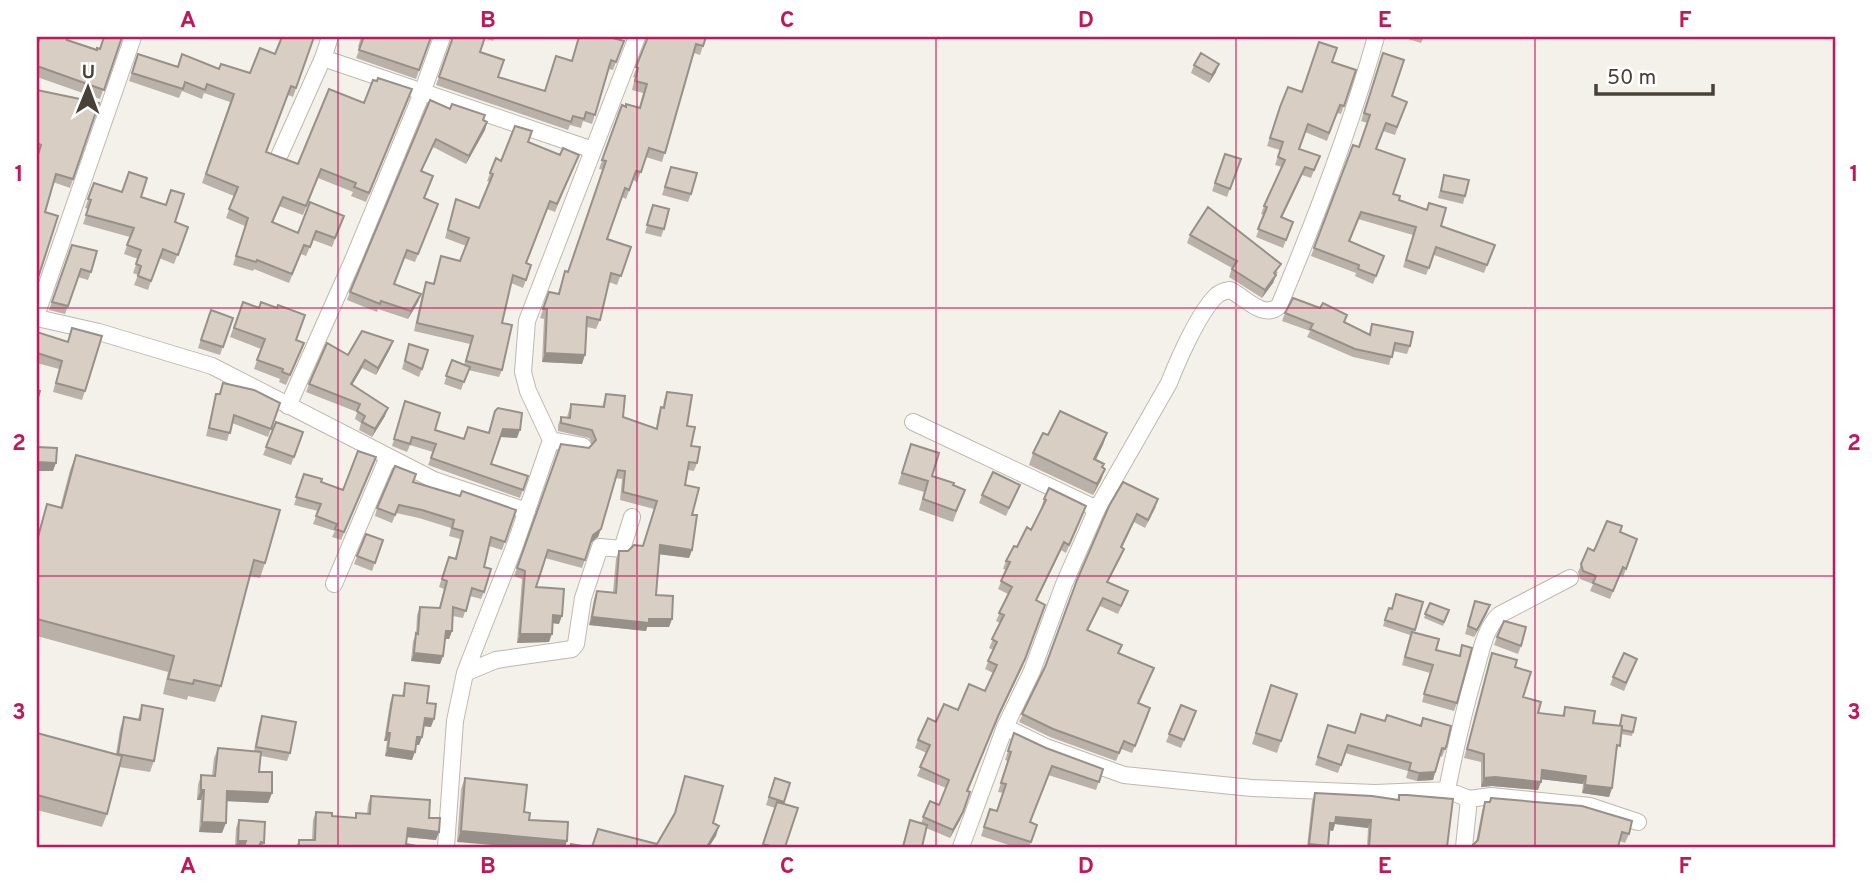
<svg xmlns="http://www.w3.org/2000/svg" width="1873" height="884" font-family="Overpass,sans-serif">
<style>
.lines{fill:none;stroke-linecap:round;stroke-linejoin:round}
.street-casing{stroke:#c0b7ae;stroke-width:18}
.street{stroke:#fff;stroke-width:16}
.wall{fill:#bab1a9}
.shaded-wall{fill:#979089}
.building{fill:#d8cec4;stroke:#979089;stroke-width:2}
.grid{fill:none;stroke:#c2185b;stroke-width:2;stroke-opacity:0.55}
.neatline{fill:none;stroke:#c2185b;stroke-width:2.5}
.grid-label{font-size:23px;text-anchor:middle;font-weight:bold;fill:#c2185b}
</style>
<rect width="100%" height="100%" fill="#f4f1eb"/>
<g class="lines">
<defs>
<path id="street" d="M330 37 323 58 593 150
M280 154 323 58
M37 313 133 37
M37 318 99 332 212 366 434 480 527 511
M288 406 353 260 422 93 442 37
M913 422 1097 509
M551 440 583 446
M334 584 388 457
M465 673 496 660 572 649 576 644 583 598 600 547 622 549 632 517
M1005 727 1046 747 1124 775 1252 788 1375 793 1447 790 1469 799 1464 847
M1447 790C1455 749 1464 710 1476 669 1481 651 1485 629 1499 615L1570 578
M1469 799 1491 796 1590 806 1638 822
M446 847 455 721 465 673 515 545 551 440 528 391 523 372 527 321 637 37
M961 847 1005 727 1032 671 1064 584 1097 509 1169 383C1178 360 1198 314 1216 296 1220 292 1224 291 1230 290 1245 297 1263 320 1279 306 1316 218 1350 129 1376 37"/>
</defs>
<use href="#street" class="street-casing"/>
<use href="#street" class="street"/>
</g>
<path class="wall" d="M122 37 100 99 37 77V45L67 40 97 50Z
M314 37 293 97 288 95 266 152 298 164 364 103 412 89 366 202 351 196 353 192 318 178 303 215 279 206 273 223 298 233 344 216 332 247 313 240 306 256 301 254 289 283 254 269 253 271 233 265 245 226 226 218 234 196 202 183 230 102 204 93 202 99 182 91 179 98 129 81 138 54 177 66 219 69 250 73 275 54Z
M361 37H431L416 79 356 58 360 48 358 47Z
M451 37H495L493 41 484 38 480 52 498 77 545 91 571 61 624 41 613 70 609 69 592 124 583 121 581 128 570 125 568 130 436 85 452 40Z
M646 37H706L700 55 694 53 662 162 646 157 637 182 633 180 626 199 622 197 607 239 631 247 617 285 609 282 600 320 596 329 587 327 582 364 542 362 544 319 540 318 549 292 558 294 565 271H568L603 170 599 169 622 105 639 108 643 93 632 90 635 77H633L647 40Z
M1401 37H1424L1421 43Z
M1383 53 1392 96 1407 102 1395 135 1383 131 1376 149 1393 194 1399 200 1441 226 1495 245 1484 273 1434 255 1426 275 1403 267 1413 235 1358 219 1350 241 1384 256 1373 284 1355 276 1356 273 1311 256 1353 145 1359 147 1367 123 1361 121Z
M1332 62 1356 70 1341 114 1337 113 1327 141 1305 132 1299 149 1320 156 1311 178 1302 175 1282 218 1293 222 1283 248 1256 237 1264 215 1261 214 1264 206 1282 167 1275 165 1280 150 1267 146 1277 115Z
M1194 65 1216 72 1209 83 1191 73Z
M37 90 99 103 70 188 53 182 45 212 38 153H37Z
M450 109 487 122 485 130 466 164 433 147 421 171 424 198 438 204 415 262 404 258 394 284 421 294 418 302 408 319 378 309 377 312 347 300 350 292Z
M528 142 560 155H579L555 212 547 209 526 263V280L523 288 511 283 502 323V370L499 377 468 370 461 390 444 384 452 360 464 365 470 344 414 331 423 290 426 282 433 284 441 256 460 261 466 246 445 238 456 199 479 208 490 182 487 181 496 158 501 161Z
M1225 154 1241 159 1227 197 1212 191Z
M671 167 691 194 688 202 662 195Z
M1444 175 1465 196 1463 204 1438 198Z
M94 183 141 197 175 222 188 227 174 264 159 258 148 290 134 285 138 275 133 273 138 259 124 254 130 237 83 224 88 209 85 208Z
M653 205 664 229 661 237 645 233Z
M1190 235 1278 272 1276 275 1273 283 1262 298 1229 277 1232 268 1187 243Z
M72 245 91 272 88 280 78 277 65 314 49 310Z
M243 302 296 340 300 353 286 385 279 382 280 379 254 369 261 349 230 337Z
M211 310 233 318 220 355 198 348Z
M1285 313 1369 334 1372 324 1410 346 1407 354 1393 351 1389 365 1353 357 1307 337 1310 331 1282 321Z
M72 328 85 391 82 400 53 392 59 369 37 363V332L68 342Z
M393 341 390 349 376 375 362 368 352 385 385 416 372 437 359 430 361 423 355 419 357 412 306 392 309 384 348 355Z
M409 344 422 369 419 377 402 369Z
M223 383 280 403 268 437 232 423 227 441 206 436 214 402 216 394H219Z
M667 392 687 426 697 463 694 471 688 470 685 485 692 515V550L689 558 660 554 656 595 672 619 669 627H647L646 631 589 625 594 599 597 591 613 592 616 559 619 551H628L643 546 654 509 620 500 622 479 615 478 598 537 591 543 582 568 545 558 536 587 559 624 553 623 549 642 517 643 522 579 514 576 561 444 589 448 592 445 589 438 558 431V425L561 417H567L571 404 602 407 606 394 623 417 656 429 658 415 661 407H663L664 400Z
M405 401 435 430 463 439 488 433 495 411 517 438 500 437 491 464 528 476 520 498 428 465 433 452 410 445 407 452 392 446Z
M276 422 303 432 291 465 263 455Z
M1107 433 1096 460 1105 469 1101 480 1093 495 1029 465 1033 453 1048 435Z
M911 444 932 476 965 490 953 522 919 510 924 492 898 484Z
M76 455 265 563 260 578 250 576 221 686 215 702 188 696 187 700 163 694 168 672 37 636V536L47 504 60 508 70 470Z
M373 465 341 540 332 537 335 531 313 524 318 511 294 505 304 474 321 482 343 490Z
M413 482 460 496 516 510 502 550 489 546 484 567V592L481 599 470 596 463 618 453 616 452 631 449 639H445L443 656 440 664 411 661 413 641 416 635 417 615 420 607 439 608 444 589 439 587 446 565 449 557 455 558 460 539 449 536 451 528 419 518 396 513 392 523 375 516 377 508Z
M1123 482 1156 507 1145 528 1134 522 1122 548 1124 549 1121 557 1108 582 1125 599 1118 614 1100 606 1088 630 1118 653 1154 668 1139 703 1148 716 1132 753 1121 749 1116 761 1050 737 1019 722 1045 667Z
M1020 485 1006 516 979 503 982 495Z
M1044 499 1086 506 1066 553 1061 550 1036 600 1045 605 1022 667 996 722 968 791 970 792 960 820 950 838 926 828 922 847H902L910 820 921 823 930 801 939 805 946 788 917 776 927 753 915 748 918 740 936 722 958 710 985 691 993 673 985 669 993 650 989 648 1000 623 996 621 1008 594 998 589 1006 570 1003 569 1006 561 1031 530 1042 508H1041Z
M1620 532 1637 539 1623 577 1620 575 1610 599 1590 591 1593 584 1580 579 1578 572 1588 548 1594 551Z
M366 534 383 540 372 571 354 564Z
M1475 601 1487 613 1474 637 1465 634Z
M1423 602 1414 632 1436 650 1459 656 1462 645 1457 703 1454 711 1422 702 1430 673 1402 665 1410 635 1383 626 1389 608 1391 609Z
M1430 603 1449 610 1443 626 1424 618Z
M1497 637 1521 646 1518 654 1494 645Z
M1492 653 1515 667 1523 697 1538 713 1562 716 1565 707 1593 723 1619 726 1622 715 1633 732 1632 736 1621 734 1616 754 1612 788 1609 797 1582 793 1583 784 1541 779 1538 790 1492 786 1481 787V762L1464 758Z
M1634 667 1624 691 1610 685 1613 677Z
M405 683 427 703 431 727 424 726 422 737 419 745H416L412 760 385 756 387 741H384L390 703 393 695 402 696Z
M1271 685 1297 694 1277 753 1252 744Z
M142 705 154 761 150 772 119 767 107 814 102 827 37 810V733L116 754 120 729 124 717 138 719Z
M1181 705 1196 711 1181 748 1166 742Z
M262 716 290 753 287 761 261 756 259 772 272 793 268 803 227 801 222 833 199 832 201 800H197L198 785 201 775 212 776 214 758 218 748 254 751 259 724Z
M1423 718 1451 726 1444 752 1442 757 1440 756 1433 780 1417 781 1406 778 1408 771 1345 753 1338 773 1315 765 1328 725 1355 733 1385 721 1420 725Z
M1014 733 1046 748 1103 769 1096 790 1048 775 1030 822 1037 825 1029 847H1015L981 836 990 809 997 811 1003 793 998 792 1008 761 1005 760Z
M465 778 527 785 457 842 461 789Z
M775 778 790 783 783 804 785 847H762L775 808 766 805Z
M1315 793 1397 800 1399 795 1447 847H1367L1368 828 1335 824 1333 831 1330 830 1328 847H1307L1312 801Z
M371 796 429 818 436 840 407 837 406 844 422 847H296L299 840H312L313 820 316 812 332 816 355 818 356 813 367 814 368 804Z
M1491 798 1629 834 1625 843 1620 841 1476 842 1482 811 1485 802H1489Z
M239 820 264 843 262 847H235L236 828Z"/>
<path class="shaded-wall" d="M1219 64 1216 72 1209 83 1212 75Z
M487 122 485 130 466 164 469 156Z
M1276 275 1273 283 1262 298 1265 290Z
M421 294 418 302 408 319 411 311Z
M393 341 390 349 376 375 378 368Z
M545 353 585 355 582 364 542 362Z
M365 360 362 368 348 392 351 384Z
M388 408 385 416 372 437 375 429Z
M503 429 520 430 517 438 500 437Z
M1107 433 1103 445 1090 471 1094 459Z
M37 462 56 463 53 471H37Z
M1105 469 1101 480 1093 495 1097 484Z
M601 529 598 537 590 543 593 535Z
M1064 542 1061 550 1033 608 1036 600Z
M660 545 692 550 689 558 657 554Z
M1490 605 1487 613 1474 637 1477 630Z
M553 615 562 616 559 624 551 623Z
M592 617 649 619H672L669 627H647L646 631 589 625Z
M446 631H452L449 639H443Z
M520 634H552L549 642 517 643Z
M414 653 443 656 440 664 411 661Z
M1025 659 1022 667 996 722 999 714Z
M425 718 434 719 431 727 422 726Z
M387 733H390L387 741H384Z
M417 737H422L419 745H414Z
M388 748 415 752 412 760 385 756Z
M1542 770 1586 776 1583 784 1539 779Z
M1435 772 1433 780 1417 781 1419 773Z
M1495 777 1541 782 1538 790 1492 786 1481 787 1484 778Z
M1585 785 1612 788 1609 797 1582 793Z
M201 790H204L201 800H197Z
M227 791 272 793 268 803 223 801Z
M963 812 960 820 950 838 953 830Z
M1336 817 1371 820 1368 828 1335 824 1333 831 1328 830 1330 823Z
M202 822 226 823 222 833 199 832Z
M719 826 716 836 709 847H707Z
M408 828 439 832 436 840 405 837Z
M461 831 567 841 565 847H517L457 842Z
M238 841H246L243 847H235Z
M1309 844 1328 846V847H1308Z"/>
<path class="building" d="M40 37H68L67 40 97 50V48L100 49 104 37H122L104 90 37 66V46Z
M282 37H314L296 88 291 86 266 152 298 164 329 89 364 103 373 80 377 81 378 78 412 89 369 193 354 187 356 183 321 169 306 206 283 197 272 222 298 233 310 202 344 216 335 238 316 231 310 247 304 245 292 274 257 260 256 262 236 256 248 218 229 209 238 187 206 174 234 94 207 84 205 90 185 82 183 89 132 73 138 54 178 67 182 54 219 69 221 64 250 73 260 48 275 54Z
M361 37H431L419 70 359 50 363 39 361 38Z
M453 37H485L480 52 504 60 498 77 545 91 556 56 572 61 579 37H609L624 41 616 62 611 60 595 115 586 112 584 119 573 116 571 122 439 77Z
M648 37H706L703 46 696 44 665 153 649 148 641 172 636 171 629 190 625 188 607 239 631 247 621 276 611 273 600 320 587 317 585 355 545 353 547 309H543L549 292 559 294 565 271 568 272 606 161 602 160 622 105 626 107V104L640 108 647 84 635 81 638 68 636 67Z
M1319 42 1337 48 1332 62 1356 70 1344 106 1340 105 1329 133 1308 124 1299 149 1320 156 1314 170 1305 167 1281 217 1293 222 1286 240 1258 229 1267 207 1264 206 1285 160 1278 157 1283 142 1270 138 1280 107 1288 87 1302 92Z
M1201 53 1219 64 1212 75 1194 65Z
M1383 53 1404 60 1392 96 1407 102 1397 127 1386 123 1376 149 1405 159 1393 194 1400 196 1399 200 1427 210 1429 203 1446 208 1441 226 1495 245 1487 265 1436 247 1429 268 1406 260 1416 227 1361 212 1349 241 1384 256 1376 276 1358 269 1359 265 1314 248 1353 145 1359 147 1370 115 1364 113Z
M37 90 99 103 73 179 56 174 45 212 58 216 37 281V158L41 145 37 143Z
M430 100 450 109 452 104 485 115 483 120 487 122 469 156 436 139 421 171 433 176 424 198 438 204 418 254 407 250 394 284 421 294 411 311 381 301 380 304 350 292Z
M515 126 532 131 528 142 560 155 563 148 579 155 557 204 550 201 526 263 531 265 526 280 513 275 502 323 512 325 502 370 466 361 473 336 417 323 426 282 434 284 441 256 460 261 469 238 448 230 456 199 479 208 493 174 490 173 496 158 501 161Z
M1225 154 1241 159 1230 189 1215 183Z
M671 167 697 173 691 194 665 187Z
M129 172 147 178 141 197 166 205 171 190 184 194 175 222 188 227 178 255 163 249 151 281 138 276 141 266 136 264 141 250 127 245 134 228 86 215 91 200 88 199 94 183 122 192Z
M1444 175 1469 180 1465 196 1441 191Z
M653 205 669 209 664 229 647 225Z
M1208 207 1281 264 1274 273 1276 275 1265 290 1232 269 1237 261 1190 235Z
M72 245 97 251 91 272 81 269 68 306 52 302Z
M1293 298 1320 308 1323 303 1347 315 1344 322 1370 335 1372 324 1413 332 1410 346 1395 343 1392 357 1355 349 1310 329 1313 324 1285 313Z
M243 302 259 308 261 302 277 308 278 305 305 315 296 340 304 343 290 375 282 372 283 369 257 360 265 339 234 328Z
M211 310 233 318 223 347 201 340Z
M72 328 102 336 85 391 56 383 62 361 37 353V332L68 342Z
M362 331 393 341 378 368 365 360 351 384 388 408 375 429 362 422 365 416 357 411 360 404 309 384 327 343 348 355Z
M409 344 428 350 422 369 405 361Z
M452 360 470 367 464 382 446 376Z
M223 383 254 390 280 403 271 429 234 415 230 433 209 428 216 394H220Z
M37 390 40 391 37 401Z
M667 392 692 395 687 426 695 427 691 446 700 447 697 463 689 462 685 485 699 488 692 515H697L692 550 660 545 656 595 673 596 672 619H649V623L592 617 597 591 616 593 619 551H628L634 545 643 546 657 501 623 492 625 471 618 470 601 529 593 535 585 560 548 550 536 587 564 589 562 616 553 615 552 634H520L525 571 517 568 561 444 589 448 596 440 592 430 561 423V417L570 418 571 404 604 407 606 394 625 396 623 417 657 429 661 407 664 408Z
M405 401 440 413 435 430 464 439 468 427 489 433 495 411 498 408 522 413 520 430 503 429 491 464 528 476 523 490 431 458 436 444 412 437 410 444 394 439Z
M1060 411 1107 433 1094 459 1104 464 1102 467 1105 469 1097 484 1033 453 1043 433 1048 435Z
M276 422 303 432 294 457 266 447Z
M911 444 939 453 932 476 954 483 953 485 965 490 956 511 923 499 928 481 902 473Z
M37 447 57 448 56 463 37 462Z
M358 451 376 457 344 532 335 529 337 524 316 516 321 504 296 497 304 474 322 479 321 482 343 490Z
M76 455 280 510 265 563 254 560 221 686 194 680 193 684 168 679 174 656 37 619V541L47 504 62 508Z
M395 466 416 474 413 482 460 496 462 491 516 510 505 542 491 537 484 567 491 569 484 592 472 588 466 611 453 607 452 631H446L443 656 414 653 416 633 418 634 420 607 440 608 447 581 442 579 449 557 456 559 463 531 452 528 454 520 422 510 399 505 395 515 377 508Z
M993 472 1020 485 1009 508 982 495Z
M1123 482 1158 499 1148 520 1137 514 1121 547 1124 549 1107 582 1128 591 1121 606 1103 598 1087 630 1122 645 1118 653 1154 668 1138 703 1150 708 1135 746 1124 741 1119 753 1053 729 1022 714 1045 667 1077 580 1109 506Z
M1049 488 1086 506 1069 545 1064 542 1036 600 1045 605 1025 659 999 714 967 791 970 792 963 812 953 830 923 817 930 801 939 805 949 780 920 767 930 745 918 740 928 718 936 722 944 704 958 710 969 684 985 691 997 665 988 661 997 642 992 639 1004 615 999 613 1012 587 1001 581 1010 562 1006 561 1014 546 1017 547 1027 527 1031 530 1046 500 1044 499Z
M1607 521 1622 526 1620 532 1637 539 1626 569 1623 567 1613 591 1593 583 1596 576 1583 571 1581 564 1588 548 1594 551Z
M366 534 383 540 375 563 357 556Z
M1396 594 1423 602 1415 630 1385 620 1389 608 1392 609Z
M1475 601 1490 605 1477 630 1468 626Z
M1430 603 1449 610 1444 622 1425 614Z
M1504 621 1526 627 1521 646 1497 637Z
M1412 632 1439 639 1436 650 1460 656 1462 645 1472 648 1457 703 1424 694 1433 665 1405 657Z
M1492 653 1517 660 1515 667 1531 672 1523 697 1541 702 1538 713 1564 716 1565 707 1595 711 1593 723 1622 726 1620 746 1617 745 1612 788 1585 785 1586 776 1542 770 1541 782 1495 777 1484 778V754L1467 749Z
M1624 653 1637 659 1626 683 1613 677Z
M405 683 429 686 427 703 436 704 434 719 425 718 422 737H417L415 752 388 748 390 733H387L393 695 404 696Z
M1271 685 1297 694 1281 741 1256 733Z
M142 705 163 709 154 761 118 754 124 717 140 720Z
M1181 705 1196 711 1184 740 1169 734Z
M1361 714 1385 721 1387 715 1421 726 1423 718 1451 726 1447 744 1445 749 1442 748 1435 772 1419 773 1409 770 1411 763 1348 745 1341 765 1318 757 1328 725 1355 733Z
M1622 715 1636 718 1633 732 1622 730V726H1620Z
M262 716 296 722 290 753 256 747Z
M37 733 122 756 107 814 37 795Z
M1014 733 1046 748 1103 769 1099 782 1052 766 1030 822 1037 825 1031 842 984 827 990 809 997 811 1006 784 1001 783 1011 752 1008 751Z
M218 748 261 752 259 772H272V793L227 791 226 823 202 822 204 790H201V775L215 776Z
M685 776 723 786 713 823 719 826 707 847H592L598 829 657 844 675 813Z
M465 778 527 785 524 812 530 813 529 820 568 822 567 841 461 831Z
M775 778 790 783 784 802 769 797Z
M1315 793 1372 796 1399 800V795H1407L1453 799 1447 847H1369L1371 820 1336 817 1335 823H1330L1328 846 1309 844Z
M371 796 430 800 429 818H440L439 832 408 828 406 844 422 847H299V840H315L316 812 332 813V816L356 818V813L370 814Z
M1491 798 1582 806 1632 821 1629 834 1622 832 1618 847H1471L1478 840 1485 802H1490Z
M777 802 798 808 785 847H774L763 844Z
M239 820 265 822 264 843 261 842 259 847H244L246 841H238Z
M910 820 927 825 922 847H903Z
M571 844 587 847H570Z"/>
<path class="grid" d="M338 37V847M637 37V847M936 37V847M1236 37V847M1535 37V847M37 308H1836M37 576H1836"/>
<rect width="1873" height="884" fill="none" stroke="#ffffff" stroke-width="77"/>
<g transform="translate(88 88) rotate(1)" stroke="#ffffff" stroke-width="5" paint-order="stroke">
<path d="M0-5L12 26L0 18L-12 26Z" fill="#484139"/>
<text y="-10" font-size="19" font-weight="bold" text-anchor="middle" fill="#484139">U</text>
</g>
<path d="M1596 84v10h117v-10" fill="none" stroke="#484139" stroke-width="3.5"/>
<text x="1607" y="84" font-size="21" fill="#484139" stroke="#ffffff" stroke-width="5" paint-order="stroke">50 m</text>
<rect x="38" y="38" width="1796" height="808" class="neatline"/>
<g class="grid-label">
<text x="188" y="27">A</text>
<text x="488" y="27">B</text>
<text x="787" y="27">C</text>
<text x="1086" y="27">D</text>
<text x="1385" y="27">E</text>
<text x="1685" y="27">F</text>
<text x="19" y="181">1</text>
<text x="1854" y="181">1</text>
<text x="19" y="450">2</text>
<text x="1854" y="450">2</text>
<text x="19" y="719">3</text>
<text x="1854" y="719">3</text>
<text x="188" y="873">A</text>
<text x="488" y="873">B</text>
<text x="787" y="873">C</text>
<text x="1086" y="873">D</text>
<text x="1385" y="873">E</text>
<text x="1685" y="873">F</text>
</g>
</svg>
